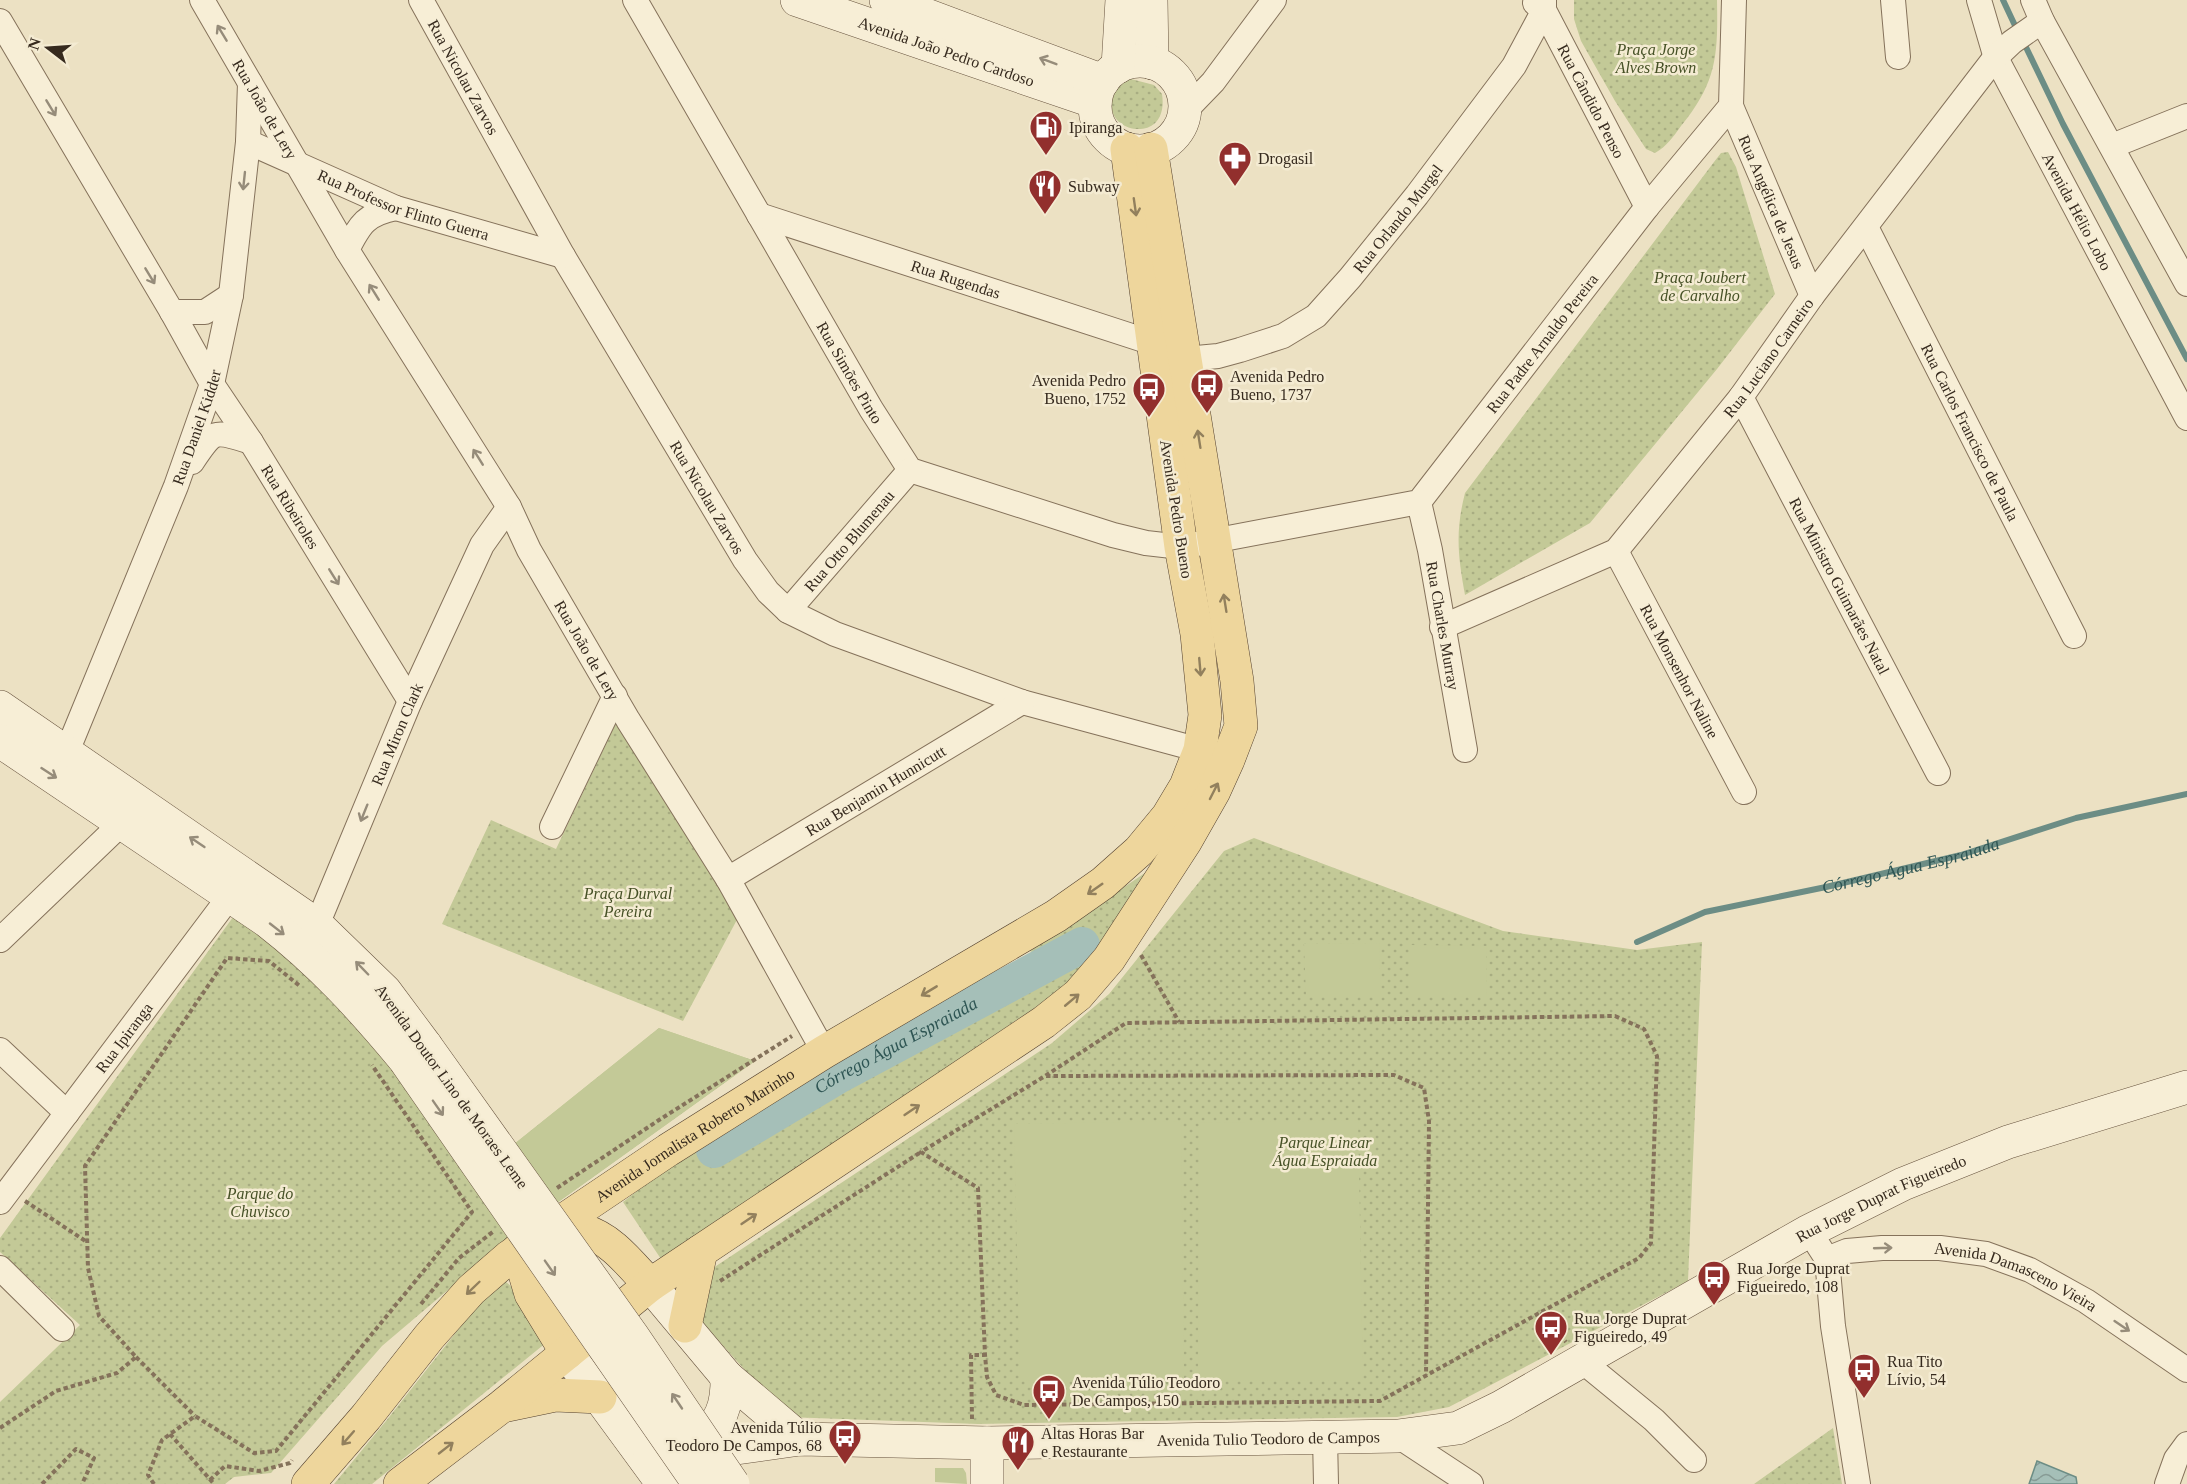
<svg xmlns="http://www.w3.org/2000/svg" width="2187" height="1484" font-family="Georgia,serif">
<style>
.grass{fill:url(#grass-dots)}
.garden{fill:#c3c997}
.water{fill:url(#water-waves);stroke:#6c8d85;stroke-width:1.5}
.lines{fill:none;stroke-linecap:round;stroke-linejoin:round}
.stream{stroke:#6c8d85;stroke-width:6}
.river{stroke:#a5bfb8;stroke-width:36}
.street-casing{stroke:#85725b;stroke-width:26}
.secondary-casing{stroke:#67533e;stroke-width:34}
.primary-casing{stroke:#53402f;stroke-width:34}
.path{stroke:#85725b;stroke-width:4;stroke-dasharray:4.5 3;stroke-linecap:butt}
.street{stroke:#f7eed6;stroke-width:24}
.secondary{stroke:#f7eed6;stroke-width:33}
.primary{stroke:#eed69c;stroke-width:33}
.secondary-bridge-casing{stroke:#67533e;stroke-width:34;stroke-linecap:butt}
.secondary-bridge{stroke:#f7eed6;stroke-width:33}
.oneway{stroke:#968c7a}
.oneway2{stroke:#92805d}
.labels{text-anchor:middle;stroke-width:5;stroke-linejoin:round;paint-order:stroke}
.park-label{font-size:16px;font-style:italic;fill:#465126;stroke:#f4ebd2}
.street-label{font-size:16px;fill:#362a1e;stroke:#f4ebd2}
.poi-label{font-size:16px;fill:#362a1e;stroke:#f4ebd2;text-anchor:start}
.water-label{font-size:18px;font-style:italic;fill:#2e5553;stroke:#f4ebd2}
</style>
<defs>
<pattern id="grass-dots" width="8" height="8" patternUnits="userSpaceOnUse" patternTransform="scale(1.5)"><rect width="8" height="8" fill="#c3c997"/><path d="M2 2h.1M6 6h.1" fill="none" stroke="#a8ad82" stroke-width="1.8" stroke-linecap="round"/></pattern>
<pattern id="water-waves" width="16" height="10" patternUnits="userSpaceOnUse" patternTransform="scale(1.5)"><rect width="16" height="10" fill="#a5bfb8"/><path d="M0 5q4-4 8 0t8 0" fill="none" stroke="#879b95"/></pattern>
</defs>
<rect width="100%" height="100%" fill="#ece1c3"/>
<path class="grass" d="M1574 0H1717C1718 55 1717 82 1681 126 1673 137 1667 146 1655 153L1646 149 1615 101 1581 41 1574 19Z
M1131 79 1154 85 1162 94C1170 147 1101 133 1113 98 1116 87 1121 83 1131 79Z
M1728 152 1736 167 1775 294 1717 369 1590 523 1465 595C1458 556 1455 532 1465 493L1714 162 1721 153Z
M616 723 740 914 683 1021 442 924 491 820 556 849Z
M1254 838 1503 931 1637 950 1702 942 1688 1281 1449 1407 1397 1417 978 1424 787 1417 700 1320 707 1272 1052 1043 1109 994 1224 851Z
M1164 860 1083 968 1055 994 663 1262 623 1202 706 1137 722 1160C839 1083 963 1021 1087 956L1077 933 1038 955 1030 951Z
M236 913 362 1015 472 1178 659 1028 755 1061 515 1233 382 1346 271 1473 234 1477 225 1484H0V1402L80 1325 0 1252V1238Z
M502 1282H506L512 1287 547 1342 372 1484H334L386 1421 476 1307Z
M1833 1428 1842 1484H1754Z"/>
<path class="garden" d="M1379 943 1381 995H1306L1304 944Z
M1411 945 1486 946 1487 997H1411Z
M659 1028 755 1061 515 1233 472 1178Z
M1358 1120 1363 1381 1198 1380 1199 1123Z
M1181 1121 1184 1380 1020 1381 1014 1124Z
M935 1468H963L966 1473 967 1484 935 1482Z"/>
<path class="water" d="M2037 1461 2076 1477 2077 1484H2029Z"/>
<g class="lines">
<g class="stream">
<path d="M2003 0 2018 32"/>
<path d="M2023 41 2063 124 2187 359"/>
<path id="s1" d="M1637 942 1705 912 1826 887 1961 855 2076 818 2187 794"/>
</g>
<path class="river" id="s2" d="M714 1150 836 1077 1082 945"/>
<defs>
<g id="street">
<path id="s3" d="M202 0 347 250 509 507 529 550 628 720 728 879 824 1052"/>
<path id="s4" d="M421 0 563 256 745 560 768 592 788 611 835 634 1022 702 1200 750"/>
<path id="s5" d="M635 0 871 409 910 470 1113 535 1146 543 1181 547 1419 502 1647 207 1731 106 1734 0"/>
<path d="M1893 0 1898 57"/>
<path id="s6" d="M1979 0 1996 58 2187 418"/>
<path d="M2033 0 2042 21 2187 284"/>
<path id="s7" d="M1535 3 1544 10 1647 207"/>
<path id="s8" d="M0 21 172 312 212 384 251 442 410 701"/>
<path id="s9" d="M1731 106 1812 296"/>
<path d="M1184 112 1213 82 1274 0"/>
<path id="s10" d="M248 142 396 208 563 256"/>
<path d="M2112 146 2187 116"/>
<path id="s11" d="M759 215 1153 343"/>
<path id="s12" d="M1866 227 2074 636"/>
<path d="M347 250C360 224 366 214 396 208"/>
<path d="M172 312H205L231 295"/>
<path id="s13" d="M1186 359 1218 356 1240 350 1283 336 1316 316 1350 278 1417 195 1514 66 1544 10V0"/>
<path id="s14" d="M1741 397 1938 773"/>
<path d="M192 462C214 429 213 430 251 442"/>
<path id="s15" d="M1419 502 1430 550 1465 750"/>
<path id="s16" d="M1616 551 1744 792"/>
<path id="s17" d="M788 611 910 470"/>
<path id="s18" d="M1442 627 1616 551 1741 397 1812 296 1994 59 2012 42 2042 21"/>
<path id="s19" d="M66 754 176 486 212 384 231 295 248 142 250 83"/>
<path d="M552 827 615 696"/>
<path id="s20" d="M728 879 1022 702"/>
<path id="s21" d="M317 925 410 701 482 545 509 507"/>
<path d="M0 940 123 822"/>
<path d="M0 1050 67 1113"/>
<path id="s22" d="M0 1202 239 884"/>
<path d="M1818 1245 1827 1259 1833 1326 1858 1484"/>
<path id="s23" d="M1827 1259 1847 1251 1882 1248H1940L1986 1254 2030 1270 2086 1301 2187 1370"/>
<path d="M0 1268 62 1329"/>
<path d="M1582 1361 1654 1420 1694 1460"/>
<path d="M1398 1436 1471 1484"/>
<path d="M1325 1437 1326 1484"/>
<path d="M2167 1484 2176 1459 2187 1444"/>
</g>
<g id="secondary">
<path id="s24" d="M797 0 1095 102"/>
<path d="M886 0 1103 81"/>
<path d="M1151 0 1152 63"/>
<circle cx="1140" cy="106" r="45"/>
<path d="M1118 67 1122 0"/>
<path d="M0 707 317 925 385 991 426 1046"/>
<path d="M0 741 267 921C321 963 362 1008 405 1060"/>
<path d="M650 1285 727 1377 800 1439"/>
<path d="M567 1353 663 1484"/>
<path d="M987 1443V1484"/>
<path d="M693 1454C715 1424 728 1416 727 1377"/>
<path id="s25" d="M648 1462 693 1454 800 1439 987 1443 1398 1436 1458 1428 1501 1407 1807 1232 1903 1184 2008 1142 2187 1087"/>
</g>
<g id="primary">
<path d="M550 1228C561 1229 573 1229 584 1231 611 1238 631 1265 650 1285"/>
<path d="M518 1250 531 1294 567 1353"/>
<path d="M685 1326 701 1251"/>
<path d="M507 1405 555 1395 600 1397"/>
<path id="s26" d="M308 1484 366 1417 429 1337 471 1290 509 1257 668 1150 824 1052 1056 916 1103 883 1139 851 1168 816 1186 786 1200 750 1205 715 1197 634 1181 547 1127 149"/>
<path d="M400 1484 502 1406 650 1285 1044 1022 1078 995 1109 959 1185 842 1214 791 1228 760 1241 726 1237 681 1151 149"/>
</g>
</defs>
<use href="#street" class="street-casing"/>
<use href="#secondary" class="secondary-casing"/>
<use href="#primary" class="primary-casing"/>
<path class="path" d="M1141 955 1179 1022
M1615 1016 1644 1029 1657 1056 1651 1243 1639 1258 1380 1401 1024 1405 996 1395 987 1377 985 1355 978 1188 921 1152 1045 1076 1126 1023Z
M1046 1076 1394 1075 1424 1088 1429 1121 1426 1375
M557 1188 659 1120 792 1036
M25 1201 87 1242
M720 1281 921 1152
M421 1304 459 1258 494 1231
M1541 1312 1566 1342
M136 1357 195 1416
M972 1419 971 1355H985
M0 1428 56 1391 117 1373 136 1357 99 1316 88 1268 85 1166 227 958 269 961 301 987
M170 1434 214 1484
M210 1480 225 1466 259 1471 290 1463 292 1460
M42 1484 76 1449 94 1458 82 1484
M154 1484 148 1475 162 1440 195 1416 254 1453 276 1451 472 1212 372 1065"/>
<use href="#street" class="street"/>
<use href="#secondary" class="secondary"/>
<use href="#primary" class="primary"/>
<defs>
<path id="secondary-bridge" d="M426 1046 632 1335 733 1484
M405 1060 699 1484"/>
</defs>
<use href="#secondary-bridge" class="secondary-bridge-casing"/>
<use href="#secondary-bridge" class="secondary-bridge"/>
</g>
<defs><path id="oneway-shaft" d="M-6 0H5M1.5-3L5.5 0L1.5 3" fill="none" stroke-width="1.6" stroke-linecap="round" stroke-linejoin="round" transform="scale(1.5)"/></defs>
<g class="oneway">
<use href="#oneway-shaft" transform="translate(222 33) rotate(-121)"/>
<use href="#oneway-shaft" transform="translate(1048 61) rotate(-159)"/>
<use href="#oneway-shaft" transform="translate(51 108) rotate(59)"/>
<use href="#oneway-shaft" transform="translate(244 181) rotate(96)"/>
<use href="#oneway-shaft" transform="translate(150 276) rotate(59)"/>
<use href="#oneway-shaft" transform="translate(374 292) rotate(-122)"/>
<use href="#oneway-shaft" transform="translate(478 457) rotate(-122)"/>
<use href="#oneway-shaft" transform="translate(334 577) rotate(58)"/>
<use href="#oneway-shaft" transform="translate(49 773) rotate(33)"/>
<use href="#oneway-shaft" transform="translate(364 813) rotate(112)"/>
<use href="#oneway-shaft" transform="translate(197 842) rotate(-146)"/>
<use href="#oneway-shaft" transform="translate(277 929) rotate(38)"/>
<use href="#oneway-shaft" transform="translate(362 968) rotate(-134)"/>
<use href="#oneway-shaft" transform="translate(438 1108) rotate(55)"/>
<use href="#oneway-shaft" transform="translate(1883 1248) rotate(-2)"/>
<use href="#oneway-shaft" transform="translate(550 1268) rotate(55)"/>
<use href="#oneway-shaft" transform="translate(2122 1326) rotate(34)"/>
<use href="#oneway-shaft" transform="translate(677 1401) rotate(-124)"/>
</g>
<g class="oneway2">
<use href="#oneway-shaft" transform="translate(1135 207) rotate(82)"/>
<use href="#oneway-shaft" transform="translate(1199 439) rotate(-99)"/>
<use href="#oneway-shaft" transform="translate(1225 603) rotate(-99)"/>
<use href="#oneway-shaft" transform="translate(1200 667) rotate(85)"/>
<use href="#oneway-shaft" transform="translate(1214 791) rotate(-63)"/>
<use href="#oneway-shaft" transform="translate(1095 889) rotate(145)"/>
<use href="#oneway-shaft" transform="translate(929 991) rotate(149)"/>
<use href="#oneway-shaft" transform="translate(1072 1000) rotate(-40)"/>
<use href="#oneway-shaft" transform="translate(912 1110) rotate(-34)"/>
<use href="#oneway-shaft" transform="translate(749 1219) rotate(-34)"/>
<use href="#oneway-shaft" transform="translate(473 1288) rotate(136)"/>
<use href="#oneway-shaft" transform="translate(348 1438) rotate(131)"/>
<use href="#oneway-shaft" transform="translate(446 1448) rotate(-38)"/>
</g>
<defs>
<symbol id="fuel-pin" viewBox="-11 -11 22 30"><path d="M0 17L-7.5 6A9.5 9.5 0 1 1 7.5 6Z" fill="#922f2d" stroke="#f4ebd2"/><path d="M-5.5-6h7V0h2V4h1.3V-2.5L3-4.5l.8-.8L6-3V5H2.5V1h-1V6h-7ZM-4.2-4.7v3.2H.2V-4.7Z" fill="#fff"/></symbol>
<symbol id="pharmacy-pin" viewBox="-11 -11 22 30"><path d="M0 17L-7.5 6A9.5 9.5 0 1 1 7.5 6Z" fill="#922f2d" stroke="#f4ebd2"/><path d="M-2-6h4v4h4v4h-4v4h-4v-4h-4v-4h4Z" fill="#fff"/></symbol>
<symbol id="restaurant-pin" viewBox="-11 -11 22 30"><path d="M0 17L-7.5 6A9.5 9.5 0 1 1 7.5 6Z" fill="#922f2d" stroke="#f4ebd2"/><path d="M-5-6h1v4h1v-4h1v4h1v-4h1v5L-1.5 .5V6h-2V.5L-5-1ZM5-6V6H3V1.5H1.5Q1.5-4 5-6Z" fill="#fff"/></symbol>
<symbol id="bus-pin" viewBox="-11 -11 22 30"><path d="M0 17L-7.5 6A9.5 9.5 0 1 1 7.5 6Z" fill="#922f2d" stroke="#f4ebd2"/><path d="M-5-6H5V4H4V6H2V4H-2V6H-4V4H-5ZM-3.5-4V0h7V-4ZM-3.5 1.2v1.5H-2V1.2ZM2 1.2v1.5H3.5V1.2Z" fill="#fff"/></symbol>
</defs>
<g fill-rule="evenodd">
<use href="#fuel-pin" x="1027" y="108" width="38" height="52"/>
<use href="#pharmacy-pin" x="1216" y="139" width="38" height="52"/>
<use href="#restaurant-pin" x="1026" y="167" width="38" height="52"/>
<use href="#bus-pin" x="1188" y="366" width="38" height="52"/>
<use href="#bus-pin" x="1130" y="370" width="38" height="52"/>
<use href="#bus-pin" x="1695" y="1258" width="38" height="52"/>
<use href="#bus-pin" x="1532" y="1308" width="38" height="52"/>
<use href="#bus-pin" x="1845" y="1351" width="38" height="52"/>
<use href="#bus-pin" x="1030" y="1372" width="38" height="52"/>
<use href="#bus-pin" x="826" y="1417" width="38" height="52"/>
<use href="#restaurant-pin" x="999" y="1423" width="38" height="52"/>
</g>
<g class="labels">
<g class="park-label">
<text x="1656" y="55">Praça Jorge<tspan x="1656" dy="18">Alves Brown</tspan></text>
<text x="1700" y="283">Praça Joubert<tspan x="1700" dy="18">de Carvalho</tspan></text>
<text x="628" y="899">Praça Durval<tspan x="628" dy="18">Pereira</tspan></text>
<text x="1325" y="1148">Parque Linear<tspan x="1325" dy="18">Água Espraiada</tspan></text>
<text x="260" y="1199">Parque do<tspan x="260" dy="18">Chuvisco</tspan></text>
</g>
<g class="street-label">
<text dy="6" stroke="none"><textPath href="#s24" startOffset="158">Avenida João Pedro Cardoso</textPath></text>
<text dy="6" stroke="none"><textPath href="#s4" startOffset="88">Rua Nicolau Zarvos</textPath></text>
<text dy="6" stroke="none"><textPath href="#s7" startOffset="114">Rua Cândido Penso</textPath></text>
<text dy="6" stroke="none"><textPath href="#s3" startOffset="126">Rua João de Lery</textPath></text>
<text dy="6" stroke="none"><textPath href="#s9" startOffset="104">Rua Angélica de Jesus</textPath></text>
<text dy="6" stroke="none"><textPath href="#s10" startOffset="168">Rua Professor Flinto Guerra</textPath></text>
<text dy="6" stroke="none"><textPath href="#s6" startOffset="234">Avenida Hélio Lobo</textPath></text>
<text dy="6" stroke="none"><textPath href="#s13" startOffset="266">Rua Orlando Murgel</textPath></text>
<text dy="6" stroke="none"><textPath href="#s11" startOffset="207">Rua Rugendas</textPath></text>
<text dy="6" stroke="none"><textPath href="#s5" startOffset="1270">Rua Padre Arnaldo Pereira</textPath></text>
<text dy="6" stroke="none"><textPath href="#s18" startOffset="436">Rua Luciano Carneiro</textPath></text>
<text dy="6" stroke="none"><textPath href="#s5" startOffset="430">Rua Simões Pinto</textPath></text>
<text dy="6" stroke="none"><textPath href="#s19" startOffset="352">Rua Daniel Kidder</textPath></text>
<text dy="6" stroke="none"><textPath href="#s12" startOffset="230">Rua Carlos Francisco de Paula</textPath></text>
<text dy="6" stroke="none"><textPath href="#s4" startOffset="574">Rua Nicolau Zarvos</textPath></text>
<text dy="6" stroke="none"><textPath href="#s8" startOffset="566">Rua Ribeiroles</textPath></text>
<text transform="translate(1177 509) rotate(81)" y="6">Avenida Pedro Bueno</text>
<text dy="6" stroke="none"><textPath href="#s17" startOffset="93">Rua Otto Blumenau</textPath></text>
<text dy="6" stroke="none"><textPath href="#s14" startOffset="213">Rua Ministro Guimarães Natal</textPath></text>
<text dy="6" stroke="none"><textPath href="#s15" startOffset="126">Rua Charles Murray</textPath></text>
<text dy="6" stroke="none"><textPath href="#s3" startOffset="756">Rua João de Lery</textPath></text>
<text dy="6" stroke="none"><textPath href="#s16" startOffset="136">Rua Monsenhor Naline</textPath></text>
<text dy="6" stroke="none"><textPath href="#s21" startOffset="207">Rua Miron Clark</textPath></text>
<text dy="6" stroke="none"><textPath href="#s20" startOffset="172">Rua Benjamin Hunnicutt</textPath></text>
<text dy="6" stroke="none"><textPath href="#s22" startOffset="206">Rua Ipiranga</textPath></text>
<text transform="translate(452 1086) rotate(54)" y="6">Avenida Doutor Lino de Moraes Leme</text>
<text dy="6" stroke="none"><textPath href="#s26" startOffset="526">Avenida Jornalista Roberto Marinho</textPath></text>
<text dy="6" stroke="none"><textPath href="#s25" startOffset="1294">Rua Jorge Duprat Figueiredo</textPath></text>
<text dy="6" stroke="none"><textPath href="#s23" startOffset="196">Avenida Damasceno Vieira</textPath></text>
<text dy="6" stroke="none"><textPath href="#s25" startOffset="622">Avenida Tulio Teodoro de Campos</textPath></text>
</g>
<g class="poi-label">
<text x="1069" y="133">Ipiranga</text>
<text x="1258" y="164">Drogasil</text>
<text x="1068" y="192">Subway</text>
<text x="1230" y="382">Avenida Pedro<tspan x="1230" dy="18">Bueno, 1737</tspan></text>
<text x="1126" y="386" text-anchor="end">Avenida Pedro<tspan x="1126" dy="18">Bueno, 1752</tspan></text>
<text x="1737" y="1274">Rua Jorge Duprat<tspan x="1737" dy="18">Figueiredo, 108</tspan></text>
<text x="1574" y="1324">Rua Jorge Duprat<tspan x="1574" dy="18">Figueiredo, 49</tspan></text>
<text x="1887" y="1367">Rua Tito<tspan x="1887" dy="18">Lívio, 54</tspan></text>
<text x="1072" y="1388">Avenida Túlio Teodoro<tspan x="1072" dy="18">De Campos, 150</tspan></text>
<text x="822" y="1433" text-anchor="end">Avenida Túlio<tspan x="822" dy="18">Teodoro De Campos, 68</tspan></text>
<text x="1041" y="1439">Altas Horas Bar<tspan x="1041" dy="18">e Restaurante</tspan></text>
</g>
<g class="water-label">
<text dy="6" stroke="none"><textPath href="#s1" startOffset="285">Córrego Água Espraiada</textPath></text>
<text dy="6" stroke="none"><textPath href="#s2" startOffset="210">Córrego Água Espraiada</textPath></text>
</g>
</g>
<g transform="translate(48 48) rotate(287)" stroke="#f4ebd2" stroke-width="4.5" paint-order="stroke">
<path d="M0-4.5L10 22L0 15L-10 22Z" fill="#362a1e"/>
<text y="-9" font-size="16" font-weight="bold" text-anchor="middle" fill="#362a1e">N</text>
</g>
</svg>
